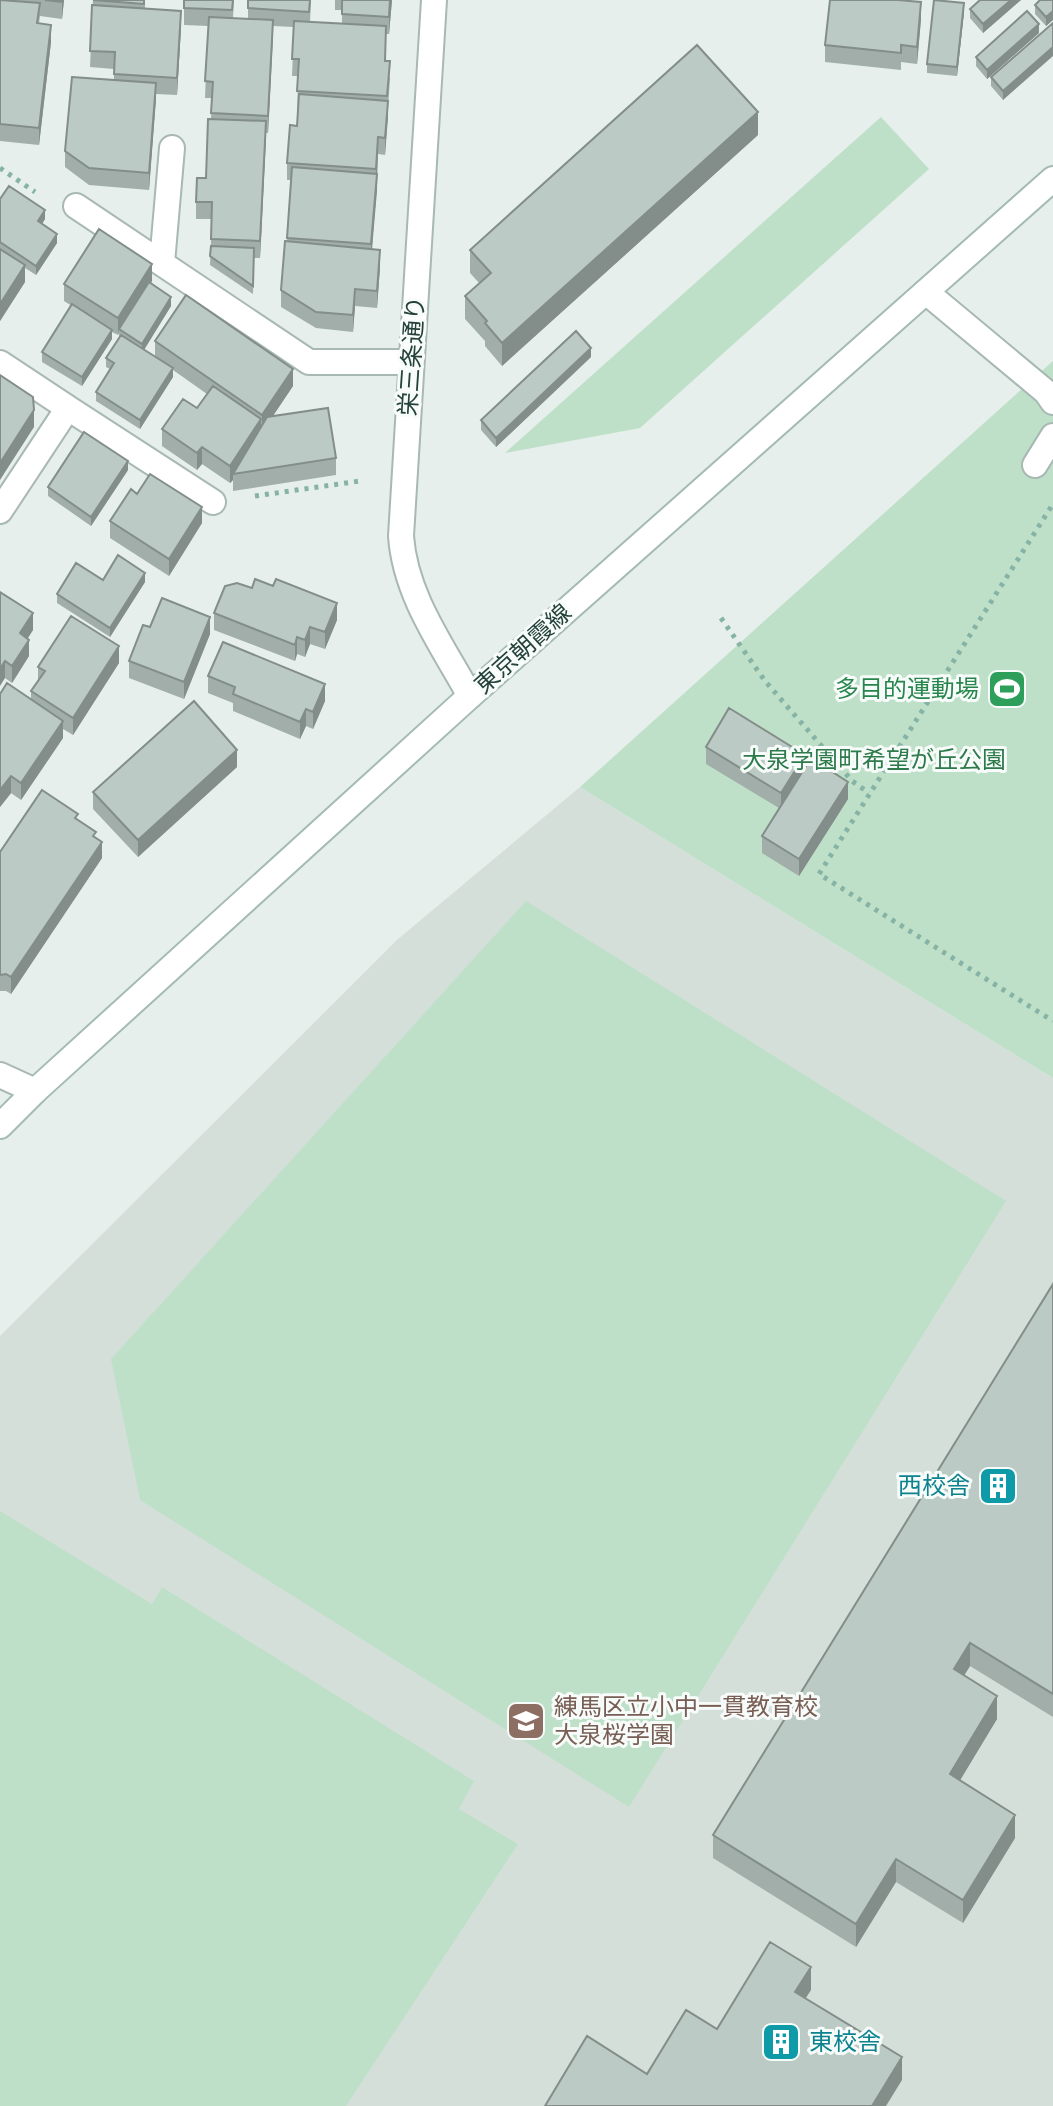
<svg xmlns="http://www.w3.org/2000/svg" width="1053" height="2106" font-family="Ubuntu,'Noto Sans JP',sans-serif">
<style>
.built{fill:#d4dfda}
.green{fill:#bfe0c8}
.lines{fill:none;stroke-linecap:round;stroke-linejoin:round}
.service-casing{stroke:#a8b8b2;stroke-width:28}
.minor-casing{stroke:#a8b8b2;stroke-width:28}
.tertiary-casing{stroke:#a8b8b2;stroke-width:28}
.secondary-casing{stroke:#a4bbb3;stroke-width:28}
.path{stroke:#86b3a5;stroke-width:5;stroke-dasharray:4 6;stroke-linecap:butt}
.service{stroke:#fff;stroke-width:24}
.minor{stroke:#fff;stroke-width:24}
.tertiary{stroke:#fff;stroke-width:24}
.secondary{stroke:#fff;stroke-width:24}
.wall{fill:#a1aea9}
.shaded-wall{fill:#838d89}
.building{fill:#bbcac4;stroke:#838d89;stroke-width:2}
.labels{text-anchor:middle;stroke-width:6;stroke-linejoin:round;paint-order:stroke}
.street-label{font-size:24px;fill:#24423a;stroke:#f7fbf9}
.leisure-label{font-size:24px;fill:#27864d;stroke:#f7fbf9;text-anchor:end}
.park-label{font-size:24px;fill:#2d7a4b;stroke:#f7fbf9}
.culture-label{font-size:24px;fill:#0d838f;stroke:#f7fbf9;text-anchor:end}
.education-label{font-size:24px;fill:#785e54;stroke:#f7fbf9;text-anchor:start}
</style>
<rect width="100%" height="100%" fill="#e6efeb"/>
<path class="built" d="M580 787 1053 1078V2106H0V1336L398 939Z"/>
<path class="green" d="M881 117 929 169 640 428 505 453Z
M1053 361V1078L580 787Z
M526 901 1006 1201 629 1807 140 1500 111 1359Z
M0 1511 152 1604 162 1587 474 1781 459 1809 518 1844 346 2106H0Z"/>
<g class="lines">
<defs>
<path id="service" d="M76 206 309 362H411
M162 263 172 148
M926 292 1046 392 1053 402
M0 363 68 408 0 511
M68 408 213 502
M1035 465 1053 436"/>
<path id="minor" d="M0 1075 35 1091"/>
<path id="tertiary" d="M434 0 401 536C405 595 442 645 470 696"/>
<path id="secondary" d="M0 1126 35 1091 470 696 1053 179"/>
</defs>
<use href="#service" class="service-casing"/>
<use href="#minor" class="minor-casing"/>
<use href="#tertiary" class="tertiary-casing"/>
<use href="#secondary" class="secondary-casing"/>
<path class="path" d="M0 168 35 192
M255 496 360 481
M1051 507 819 874 1053 1021
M721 618 765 681 852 781 869 793"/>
<use href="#service" class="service"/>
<use href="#minor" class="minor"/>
<use href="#tertiary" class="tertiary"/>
<use href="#secondary" class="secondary"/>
</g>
<path class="wall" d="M0 0H64L62 19 40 16 39 23 51 42 39 145 0 141Z
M93 0H145V8L181 27 177 95 156 94 149 190 89 185 65 167V151L114 80V69L90 67Z
M184 0H234L233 18 248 19V0H311L310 22 342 24V10H335V0H392L389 34H386L385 61 390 78 385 155 378 154 372 249 380 267 377 308 355 306 353 332 316 328 281 307V290L287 242 291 180H287V163L297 126 298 76H292L294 27 273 26 268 133H266L260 258H254L253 294 210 265 212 219H196V202L206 178 211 119 212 98H205L208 26 184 25Z
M1021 0 983 33 970 18V9Z
M1053 0V20L1046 26 1035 14V5Z
M964 12 957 76 927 73V64Z
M921 19 917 64 901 62V70L825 62V45Z
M1053 23 1003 100 991 86V77Z
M1039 33 987 79 976 66V57Z
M758 135 502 366 485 346V341L465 319V296L480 284 470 273V250Z
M0 199 45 219 42 224 57 243 36 275 25 268V282L0 321Z
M152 281 151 283 171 306 144 350 155 357V341L293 386 273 416 336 458V475L233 491V480L230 483 202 464 197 470 162 446V429L197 408 207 394 173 370V377L140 429 96 401V392L110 369 106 367V358L119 338V333L118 335 112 332V339L82 386 42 362V352L72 306 64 301V284Z
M591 357 496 447 481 430V420Z
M128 470 91 526 48 496V487Z
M137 494 202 523 169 576 110 538V521Z
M103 580 145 582 110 637 57 603V594Z
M0 592 33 630 28 638 29 656 12 683 5 678Z
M214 613 337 620 325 649 310 644 305 657 297 654 295 661 214 630Z
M150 627 210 634 184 699 129 678V661Z
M119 663 73 735 63 729V738L21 800 11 793 0 807 31 699V691L38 682V667Z
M208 676 325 701 313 729 306 726 300 739 233 711V703L208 693Z
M706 747 805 768 848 799 799 876 762 853V836L779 808 706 764Z
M237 767 138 857 93 809V792Z
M78 820 96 838 102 858 11 994 6 991H0V852Z
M1053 1284V1717L970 1666 964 1675 997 1719 960 1780 1015 1838 963 1923 896 1882 856 1947 713 1858V1835Z"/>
<path class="shaded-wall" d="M62 0H64L62 19Z
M390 0H392L389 34V17Z
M1011 0H1021L983 33V24Z
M921 2V19L917 64V47Z
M964 3V12L957 76V67Z
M181 11V27L177 95V78Z
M1053 11V20L1046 26V17Z
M273 20V37L268 133V116Z
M1039 24V33L987 79V70Z
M51 25V42L39 145V128Z
M1053 47V56L1003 100V91Z
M156 83V100L149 190V173Z
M388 101V118L385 155V138Z
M758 112V135L502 366V343Z
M266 121V138L260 258V241Z
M378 137 377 191 371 261V244Z
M45 210V219L38 230V221Z
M57 234V243L36 275V266Z
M380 250V267L377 308V291Z
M152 264V281L121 330 119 329 118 335V318Z
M25 265V282L0 321V304Z
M355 289V306L353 332V315Z
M171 297V306L142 353V344Z
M112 330V339L82 386V377Z
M591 348V357L496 447V438Z
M173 368V377L140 429V420Z
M293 369V386L262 432V415Z
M34 410V427L0 480V463Z
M261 419V436L233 474V480L230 483V466Z
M202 447V464L197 470V453Z
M128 461V470L91 526V517Z
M202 507V523L169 576V559Z
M145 573V582L110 637V628Z
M337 603V620L325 649V632Z
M33 613V630L20 650V633Z
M210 617V634L184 699V682Z
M310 627V644L305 657V640Z
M297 637V654L295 661V645Z
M29 640V656L12 683V666Z
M119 646V663L73 735V718Z
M5 661V678L0 686V669Z
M325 684V701L313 729V712Z
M306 709V726L300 739V722Z
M63 721V738L21 800V783Z
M237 750V767L138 857V840Z
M805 755V771L781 810V793Z
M11 776V793L0 807V790Z
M848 782V799L799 876V859Z
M102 842V858L11 994V977Z
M970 1643V1666L954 1692V1669Z
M997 1696V1719L950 1797V1774Z
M1015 1815V1838L963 1923V1900Z
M896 1859V1882L856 1947V1924Z
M811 1967V1990L795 2015V1992Z
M902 2057V2080L886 2106H872Z"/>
<path class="building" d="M0 0 40 3 37 23 51 25 39 128 0 124Z
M45 0H62V2Z
M93 0H144V4Z
M184 0H233L232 10 184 8Z
M248 0H310L309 12 248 8Z
M342 0H390L389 17 342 14Z
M830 0H898L921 2 917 47 901 45V53L825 45Z
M934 0 964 3 957 67 927 64Z
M980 0H1011L983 24 970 9Z
M1040 0H1053V11L1046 17 1035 5Z
M92 5 181 11 177 78 114 74 115 52 90 51Z
M1027 11 1039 24 987 70 976 57Z
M209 17 273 20 268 116 211 113 213 82 205 81Z
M294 21 386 26 385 61H390L387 96 297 91 299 59H292Z
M1053 23V47L1003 91 991 77Z
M697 45 758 112 502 343 485 323 487 321 465 296 491 273 470 250Z
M72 77 156 83 149 173 89 168 65 151Z
M299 94 388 101 385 138 378 137 376 169 287 163 290 125 297 126Z
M208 119 266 121 260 241 211 239 212 202H196L197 178H206Z
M292 167 377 174 371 244 287 238Z
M9 186 45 210 38 221 57 234 36 266 0 242V199Z
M99 229 152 264 118 318 64 284Z
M285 241 380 250 377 291 355 289 353 315 316 312 281 290Z
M211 246 254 248 253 286 210 256Z
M0 249 25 265 0 304Z
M149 282 171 297 142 344 119 329Z
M186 295 293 369 262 415 155 341Z
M72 304 112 330 82 377 42 352Z
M576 331 591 348 496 438 481 420Z
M121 335 173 368 140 420 96 392 114 363 106 358Z
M0 375 33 397 34 410 0 463Z
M213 386 261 419 230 466 202 447 197 453 162 429 183 399 197 408Z
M328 408 336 458 233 474 267 417Z
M84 432 128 461 91 517 48 487Z
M150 474 202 507 169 559 110 521 131 489 137 494Z
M118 555 145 573 110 628 57 594 76 563 103 580Z
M255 579 273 586 276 579 337 603 325 632 310 627 305 640 297 637 295 645 214 613 225 586 237 583 252 588Z
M0 592 33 613 20 633 29 640 12 666 5 661 0 669Z
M162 598 210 617 184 682 129 661 143 625 150 627Z
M71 616 119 646 73 718 31 691 45 671 38 667Z
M223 642 325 684 313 712 306 709 300 722 233 694 235 687 208 676Z
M7 683 63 721 21 783 11 776 0 790V694Z
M194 701 237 750 138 840 93 792Z
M729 708 805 755 781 793 706 747Z
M811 758 848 782 799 859 762 836Z
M42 790 78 814 75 818 96 832 93 836 102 842 11 977 6 974 0 975V852Z
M1053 1284V1694L970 1643 954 1669 997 1696 950 1774 1015 1815 963 1900 896 1859 856 1924 713 1835Z
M770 1942 811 1967 795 1992 902 2057 872 2106H545L587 2036 647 2074 686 2010 717 2029Z"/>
<defs>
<symbol id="stadium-square" viewBox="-11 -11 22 22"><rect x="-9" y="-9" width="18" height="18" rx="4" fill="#2e9e5b" stroke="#f7fbf9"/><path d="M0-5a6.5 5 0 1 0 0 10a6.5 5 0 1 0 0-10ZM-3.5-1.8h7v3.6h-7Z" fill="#fff"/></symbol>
<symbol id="building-square" viewBox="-11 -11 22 22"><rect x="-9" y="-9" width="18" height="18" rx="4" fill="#0f9aa8" stroke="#f7fbf9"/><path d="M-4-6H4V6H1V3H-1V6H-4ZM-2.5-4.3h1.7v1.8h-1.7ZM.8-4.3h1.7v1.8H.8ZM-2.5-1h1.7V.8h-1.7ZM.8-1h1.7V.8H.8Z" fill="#fff"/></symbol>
<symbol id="school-square" viewBox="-11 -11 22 22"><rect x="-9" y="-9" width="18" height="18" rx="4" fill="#8d6e63" stroke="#f7fbf9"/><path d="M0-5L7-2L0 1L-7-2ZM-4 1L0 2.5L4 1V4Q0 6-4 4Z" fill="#fff"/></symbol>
</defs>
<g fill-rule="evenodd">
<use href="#stadium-square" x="985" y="667" width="44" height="44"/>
<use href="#building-square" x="976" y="1464" width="44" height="44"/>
<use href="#school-square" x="504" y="1699" width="44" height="44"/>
<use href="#building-square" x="759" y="2020" width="44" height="44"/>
</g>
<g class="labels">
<g class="street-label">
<text transform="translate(412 356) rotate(-86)" y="8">栄三条通り</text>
<text transform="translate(523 649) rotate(-42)" y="8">東京朝霞線</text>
</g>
<g class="leisure-label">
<text x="979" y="697">多目的運動場</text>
</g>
<g class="park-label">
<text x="874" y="768">大泉学園町希望が丘公園</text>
</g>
<g class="culture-label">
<text x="970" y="1494">西校舎</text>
<text x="809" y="2050" text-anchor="start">東校舎</text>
</g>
<g class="education-label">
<text x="554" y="1715">練馬区立小中一貫教育校<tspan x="554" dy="28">大泉桜学園</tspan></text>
</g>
</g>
</svg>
